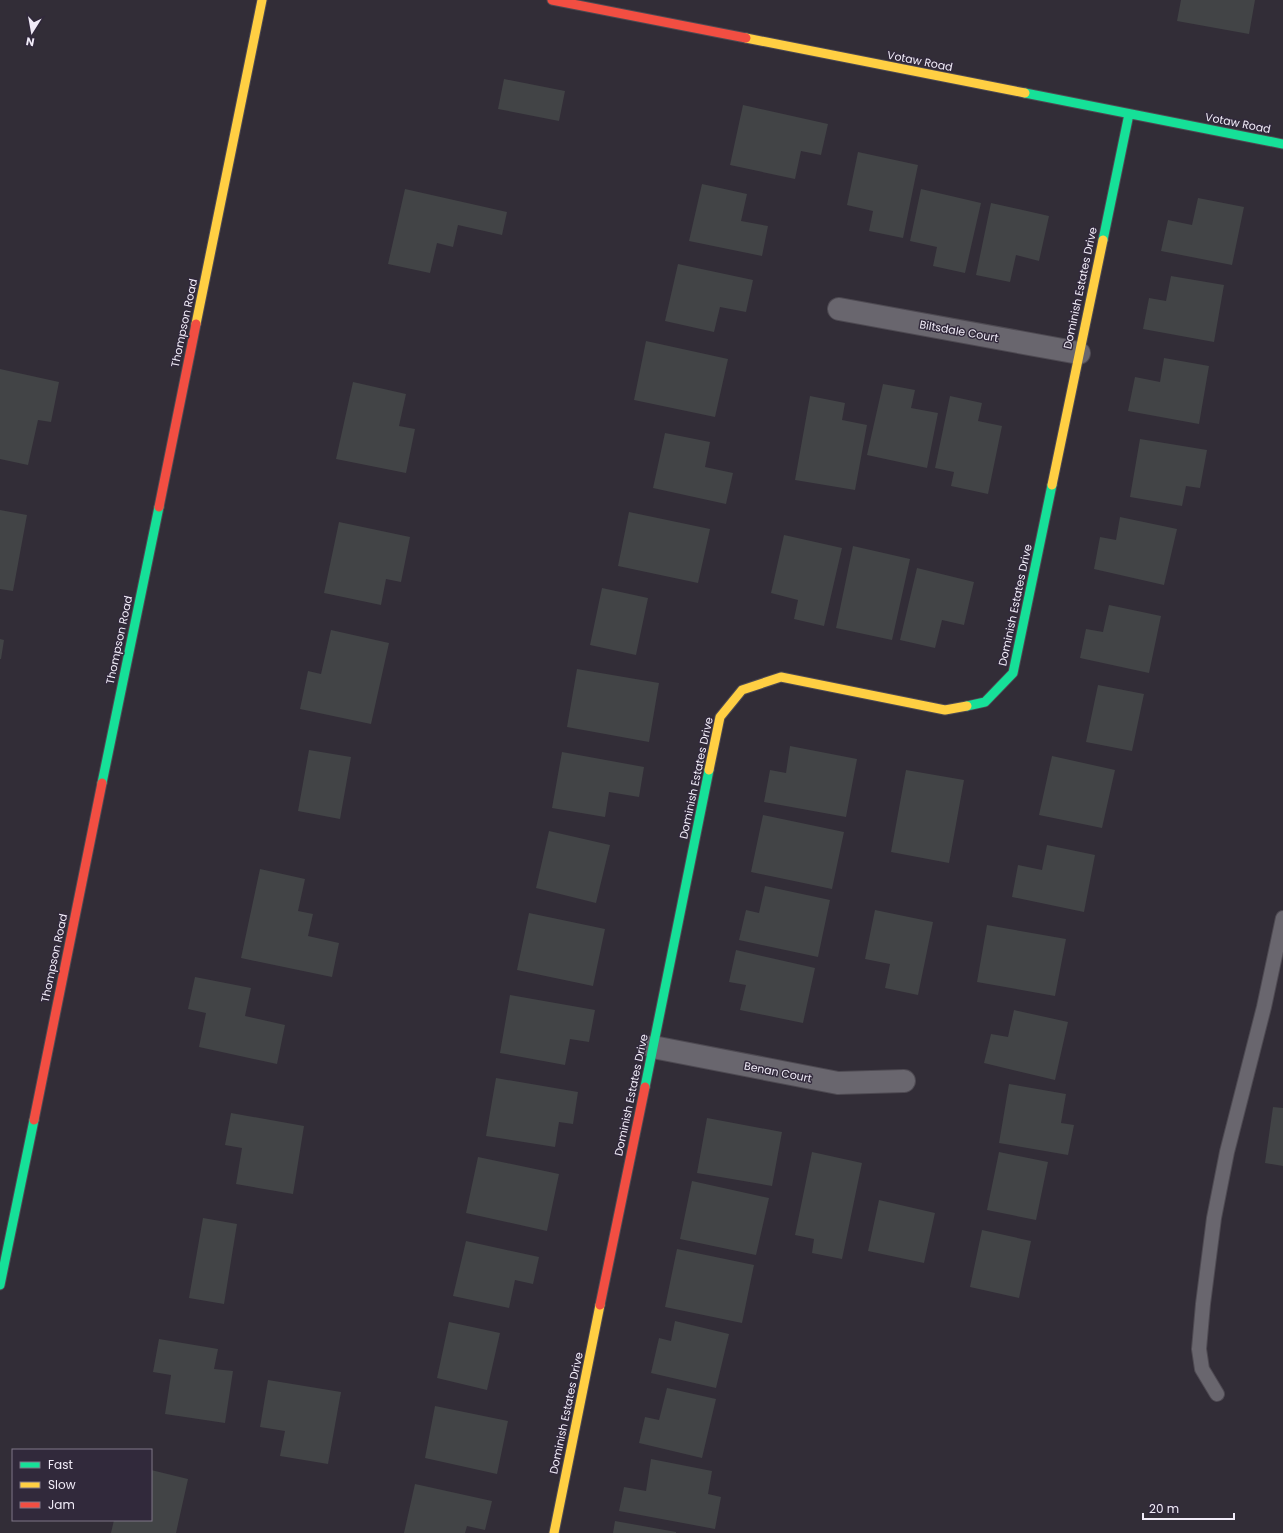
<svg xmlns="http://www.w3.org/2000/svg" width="1283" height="1533" font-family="Poppins,sans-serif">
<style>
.building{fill:#424446}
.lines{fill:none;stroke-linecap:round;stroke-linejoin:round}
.lane-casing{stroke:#4e4a52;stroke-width:16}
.street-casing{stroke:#4e4a52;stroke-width:24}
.fast-casing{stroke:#4e4a52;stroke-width:11}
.slow-casing{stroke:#4e4a52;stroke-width:11}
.jam-casing{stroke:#4e4a52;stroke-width:11}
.lane{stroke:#69666e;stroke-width:14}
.street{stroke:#69666e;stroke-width:22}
.fast{stroke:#16e098;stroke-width:9}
.slow{stroke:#ffcf43;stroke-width:9}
.jam{stroke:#f24e42;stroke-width:9}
.labels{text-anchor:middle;stroke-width:3;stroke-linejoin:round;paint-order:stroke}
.street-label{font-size:11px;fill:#f1ecf8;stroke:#31293b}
</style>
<rect width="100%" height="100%" fill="#322d37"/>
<path class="building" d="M1181 0H1255L1249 34 1177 21Z
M504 79 565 91 559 121 498 109Z
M743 105 828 124 821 155 801 151 795 179 730 165Z
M858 152 918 165 903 238 869 231 873 211 847 205Z
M702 184 747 194 741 221 768 226 762 256 689 241Z
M405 189 507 212 502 235 458 225 453 247 437 243 430 273 388 264Z
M921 189 981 203 965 273 933 266 937 247 910 241Z
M1198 198 1244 207 1232 265 1161 251 1168 220 1192 225Z
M991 203 1049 216 1039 261 1016 255 1010 282 976 275Z
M678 264 753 280 746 312 720 307 714 332 665 321Z
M1171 276 1224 285 1214 342 1143 329 1149 298 1166 301Z
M646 341 728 359 715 417 634 400Z
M1164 358 1209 366 1199 424 1128 411 1135 377 1160 382Z
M0 369 59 382 51 422 38 420 28 465 0 459Z
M353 382 406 394 399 426 415 429 406 473 336 459Z
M883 384 915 390 911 408 938 413 927 468 867 455Z
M810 396 845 403 842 420 867 425 855 490 795 480Z
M950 396 982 403 978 421 1002 426 988 494 951 486 954 472 935 468Z
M665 433 710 442 705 467 733 473 726 504 653 488Z
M1140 439 1207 450 1200 488 1186 486 1182 506 1130 497Z
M0 510 27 515 13 591 0 589Z
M629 512 710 529 698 583 618 566Z
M1120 517 1177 529 1164 585 1094 569 1100 537 1116 540Z
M339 522 410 537 401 582 386 579 381 605 324 593Z
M784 535 842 548 824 626 794 619 798 600 771 593Z
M853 546 910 559 892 640 836 628Z
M917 568 974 582 964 625 942 620 935 648 900 640Z
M602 588 648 598 636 655 590 645Z
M1109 605 1161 616 1149 673 1080 658 1086 629 1103 632Z
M331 630 389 643 371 724 300 709 308 671 321 674Z
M0 639 4 640 1 659H0Z
M577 669 659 683 649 742 567 727Z
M1098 685 1144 694 1132 751 1086 742Z
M790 746 857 759 846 817 764 802 770 770 786 773Z
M309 750 351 757 340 819 298 811Z
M562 752 644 767 639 797 609 792 605 817 552 808Z
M1052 756 1115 770 1102 828 1039 815Z
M906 770 964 780 949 863 891 852Z
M763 815 844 832 832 889 751 872Z
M549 831 610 845 596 903 536 888Z
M1047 845 1095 855 1084 912 1012 897 1018 865 1042 870Z
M260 869 305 879 298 911 313 914 308 936 339 943 332 977 241 958Z
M765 886 830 900 818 957 739 940 746 910 759 913Z
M875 910 933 922 918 995 885 988 890 964 865 959Z
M529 913 605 929 593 986 517 970Z
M987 925 1066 939 1055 996 977 982Z
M736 950 815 968 803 1023 740 1010 746 985 729 982Z
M195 977 251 988 245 1016 285 1025 277 1064 199 1047 206 1013 188 1009Z
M510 995 595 1010 589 1042 570 1039 565 1065 500 1053Z
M1014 1010 1068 1022 1055 1080 984 1063 991 1034 1008 1037Z
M496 1078 578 1092 573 1124 559 1122 555 1147 486 1136Z
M1009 1084 1066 1094 1061 1123 1074 1125 1068 1155 999 1143Z
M1273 1107 1283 1108V1166L1265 1163Z
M231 1113 304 1126 293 1194 236 1184 242 1148 225 1145Z
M707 1118 782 1132 772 1186 697 1173Z
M812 1152 862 1163 842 1259 812 1253 814 1239 795 1235Z
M999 1152 1048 1162 1036 1220 987 1210Z
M478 1157 559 1174 547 1231 466 1213Z
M692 1181 769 1198 756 1255 680 1239Z
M879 1200 935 1213 924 1263 868 1251Z
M203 1218 237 1224 224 1304 189 1298Z
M982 1230 1031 1241 1019 1298 970 1287Z
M466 1241 539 1257 533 1284 515 1280 509 1308 453 1296Z
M677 1249 754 1265 742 1323 665 1307Z
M675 1321 729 1334 716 1388 651 1373 659 1338 671 1341Z
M449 1322 500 1333 487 1390 437 1378Z
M159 1339 218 1349 214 1369 233 1371 225 1423 165 1414 171 1375 153 1372Z
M268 1380 341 1392 328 1464 280 1456 285 1431 260 1427Z
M667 1388 716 1399 702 1458 639 1443 645 1417 659 1420Z
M435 1406 508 1421 497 1474 425 1458Z
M651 1459 712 1471 708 1494 721 1497 715 1529 619 1511 624 1487 646 1491Z
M151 1470 188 1479 176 1533H111L114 1520H151Z
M415 1484 492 1501 485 1530 467 1526 465 1533H404Z
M615 1521 676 1532V1533H613Z"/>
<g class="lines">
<defs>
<path id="lane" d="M1217 1394 1202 1369 1199 1349 1203 1304 1214 1218 1227 1152 1264 1007 1283 918"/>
<path id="street" d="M839 309 1079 353
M653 1047 838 1083 904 1081"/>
<path id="fast" d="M1025 93 1283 144
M1103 240 1129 114
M967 706 985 702 1013 673 1052 485
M102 783 159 507
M645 1087 709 770
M0 1285 34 1120"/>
<path id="slow" d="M746 38 1025 93
M196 324 262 0
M1052 485 1103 240
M709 770 720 717 742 690 781 677 945 710 967 706
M554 1533 600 1305"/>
<path id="jam" d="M552 0 746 38
M159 507 196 324
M34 1120 102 783
M600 1305 645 1087"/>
</defs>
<use href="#lane" class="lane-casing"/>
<use href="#street" class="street-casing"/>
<use href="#fast" class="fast-casing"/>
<use href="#slow" class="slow-casing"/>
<use href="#jam" class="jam-casing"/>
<use href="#lane" class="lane"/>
<use href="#street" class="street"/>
<use href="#fast" class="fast"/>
<use href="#slow" class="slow"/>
<use href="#jam" class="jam"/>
</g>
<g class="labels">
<g class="street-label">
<text transform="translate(920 61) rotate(11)" y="4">Votaw Road</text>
<text transform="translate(1238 123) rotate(11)" y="4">Votaw Road</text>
<text transform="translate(1080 288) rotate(-78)" y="4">Dominish Estates Drive</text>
<text transform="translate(184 323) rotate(-78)" y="4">Thompson Road</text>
<text transform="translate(959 331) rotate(10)" y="4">Biltsdale Court</text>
<text transform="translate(1015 605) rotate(-78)" y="4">Dominish Estates Drive</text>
<text transform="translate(119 640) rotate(-78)" y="4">Thompson Road</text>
<text transform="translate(696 778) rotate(-78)" y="4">Dominish Estates Drive</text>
<text transform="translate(54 958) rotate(-78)" y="4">Thompson Road</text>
<text transform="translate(778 1072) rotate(11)" y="4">Benan Court</text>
<text transform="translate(631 1095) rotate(-78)" y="4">Dominish Estates Drive</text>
<text transform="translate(566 1413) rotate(-78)" y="4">Dominish Estates Drive</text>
</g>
</g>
<rect x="12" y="1449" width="140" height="72" fill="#31293b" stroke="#7e7787"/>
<rect x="20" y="1462" width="20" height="6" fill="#16e098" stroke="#7e7787"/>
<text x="48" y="1469" font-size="12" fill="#f1ecf8">Fast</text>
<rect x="20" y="1482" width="20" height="6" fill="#ffcf43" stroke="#7e7787"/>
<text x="48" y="1489" font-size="12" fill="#f1ecf8">Slow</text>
<rect x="20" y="1502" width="20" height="6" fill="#f24e42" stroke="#7e7787"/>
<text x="48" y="1509" font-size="12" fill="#f1ecf8">Jam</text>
<g transform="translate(32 32) rotate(191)" stroke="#31293b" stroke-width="3" paint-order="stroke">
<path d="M0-3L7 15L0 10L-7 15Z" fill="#f1ecf8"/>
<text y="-6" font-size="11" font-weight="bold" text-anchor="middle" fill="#f1ecf8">N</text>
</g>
<path d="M1143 1513v6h91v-6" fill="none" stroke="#f1ecf8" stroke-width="2"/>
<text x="1149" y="1513" font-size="12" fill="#f1ecf8" stroke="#31293b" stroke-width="3" paint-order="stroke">20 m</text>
</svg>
